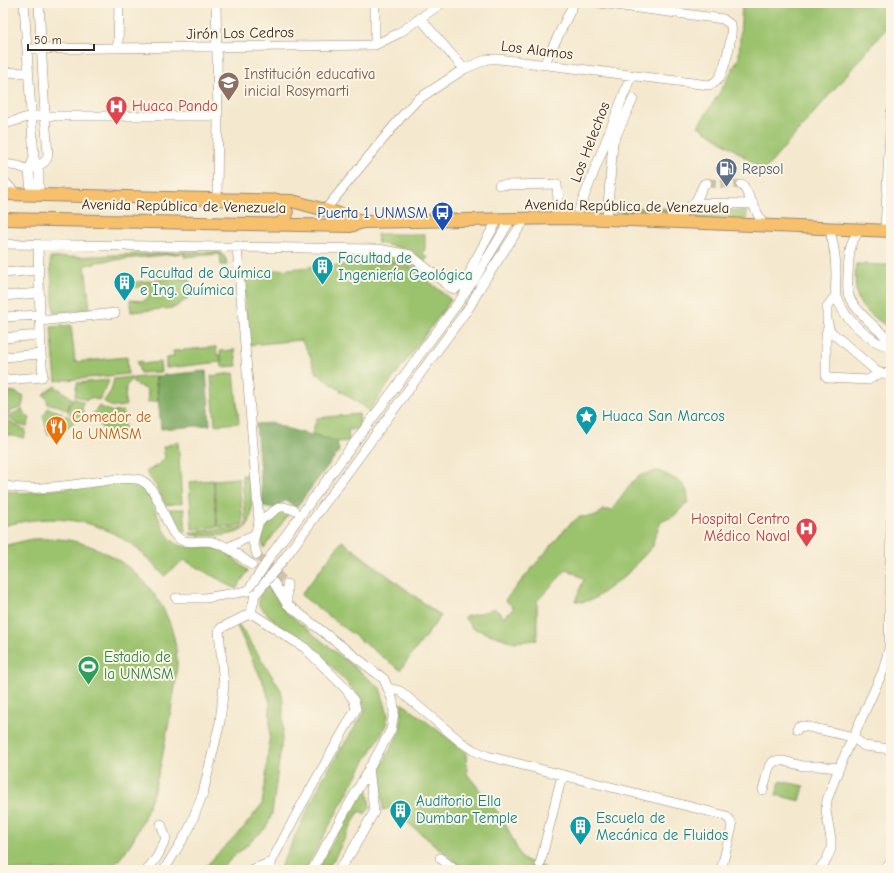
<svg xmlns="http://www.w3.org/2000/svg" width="894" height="873" font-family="'Comic Neue',sans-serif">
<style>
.green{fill:#9bc26d;stroke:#6b7646}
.forest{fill:#7ca860;stroke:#5c693f}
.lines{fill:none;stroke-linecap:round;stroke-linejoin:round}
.minor-tunnel{stroke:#cfc2ab;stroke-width:9;stroke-dasharray:9 4.5;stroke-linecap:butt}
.minor-casing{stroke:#988976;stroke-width:10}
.major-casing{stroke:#988976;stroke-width:14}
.minor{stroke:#fff;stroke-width:9}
.major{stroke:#f7c06c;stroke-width:12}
.minor-bridge-casing{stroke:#988976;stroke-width:10;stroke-linecap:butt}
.minor-bridge{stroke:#fff;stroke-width:9}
.labels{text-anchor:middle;stroke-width:4;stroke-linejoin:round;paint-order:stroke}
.street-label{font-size:15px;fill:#3b2a1e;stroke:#fcf5e5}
.education-label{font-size:15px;fill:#785e54;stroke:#fcf5e5;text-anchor:start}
.health-label{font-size:15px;fill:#be3a42;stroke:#fcf5e5;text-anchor:start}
.service-label{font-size:15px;fill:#4e5e75;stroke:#fcf5e5;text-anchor:start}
.transit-label{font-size:15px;fill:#164399;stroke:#fcf5e5;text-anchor:end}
.culture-label{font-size:15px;fill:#0d838f;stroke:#fcf5e5;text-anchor:start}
.food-label{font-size:15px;fill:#c56008;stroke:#fcf5e5;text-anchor:start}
.leisure-label{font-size:15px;fill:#27864d;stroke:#fcf5e5;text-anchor:start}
</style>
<rect width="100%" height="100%" fill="#fcf5e5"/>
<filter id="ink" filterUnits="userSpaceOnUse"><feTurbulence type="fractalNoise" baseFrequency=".025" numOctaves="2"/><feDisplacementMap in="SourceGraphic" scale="8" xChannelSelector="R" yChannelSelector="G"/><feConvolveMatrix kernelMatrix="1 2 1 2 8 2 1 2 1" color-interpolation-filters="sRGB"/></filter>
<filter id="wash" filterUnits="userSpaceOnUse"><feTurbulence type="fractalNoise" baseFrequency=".012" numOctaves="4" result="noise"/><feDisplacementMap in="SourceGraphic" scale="16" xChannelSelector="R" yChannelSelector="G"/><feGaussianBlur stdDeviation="0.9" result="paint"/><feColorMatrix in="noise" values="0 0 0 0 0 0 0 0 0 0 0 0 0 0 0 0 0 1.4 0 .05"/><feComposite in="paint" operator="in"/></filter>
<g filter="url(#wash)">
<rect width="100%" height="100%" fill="#f4e8ce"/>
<path class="green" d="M742 3H891V23L764 171 732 148 698 126 720 92 739 58Z
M612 207 672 209 668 214 615 212Z
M696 209 747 211 746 222 696 219Z
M377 234H425V250L422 253 428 258 425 261 410 250 378 243Z
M184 252H219L225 257 227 265H221L220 254 184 257V253L95 262V264L85 265 90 309 54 313 50 258Z
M385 255 402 258 416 267 413 269 399 263 384 260Z
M891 255V329C884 324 865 312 861 305 854 293 855 277 856 264L888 265Z
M378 263H393L418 272 451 300 369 411 316 373 310 355 301 340 249 345 244 291V276L248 273 310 267Z
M189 277 190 293 187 294V299L174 308 131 312 130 300 144 301C150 297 151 291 147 286L129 288 128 283Z
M71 325 75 362 127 357 128 374 56 381 51 327Z
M216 347 217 355H220L221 362 166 368V358L174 357 173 351Z
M235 350 237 366 222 367 220 351Z
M142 361V364L160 362 161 372 140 373 137 362Z
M234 373 239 423 215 425 211 376Z
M155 376 158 401 147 402 148 395 146 389 133 383V378Z
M131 377V381L126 386 125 401 126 405C119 408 109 408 104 401L111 391 114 379Z
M109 380 106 388 99 400 91 398 85 400 83 398 75 396 77 383Z
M55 386 72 398 67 410 59 406 50 404 48 405 47 400 43 394Z
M3 391 15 392 24 397 22 407 14 410 6 415 3 412Z
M74 398 83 402 82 410 85 415 77 421 67 411Z
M99 406 113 412 123 411 126 439C109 440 102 426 91 416Z
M48 408 63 413 57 420 46 426 43 416 46 412Z
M22 409 25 415 30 418 27 427 17 424 7 417Z
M359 414 361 429 348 430 349 441 338 442 312 434 317 418Z
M66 415 70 417 74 423 65 428 48 435 46 428 56 424Z
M6 419 15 425 26 430 24 438 3 434V423Z
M178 441 182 503 166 505 156 486 146 472 159 464 165 458 163 447Z
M658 471C667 475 682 480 686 489 688 493 688 498 688 502L674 516 661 522 654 538 653 546 625 576 594 599 583 602 575 601 584 579 567 569 537 601V640L513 642 472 628 464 617 488 611 494 608 504 617 514 608 505 600 568 526 579 517 597 516 602 510H612L633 481 641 475Z
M242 475H249C250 488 253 503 251 516 248 540 208 536 191 535L190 532 246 527Z
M239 478 243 525 218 527 214 480Z
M213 480 217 527 192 529 189 482Z
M118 483C123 483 129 482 134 484 154 489 157 528 173 541 186 552 203 544 218 549 229 553 239 563 248 571L236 589 184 560 164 576C158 569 152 562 145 556 106 518 54 512 3 526V491L23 493Z
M169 509H184L186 532C176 529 174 518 169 509Z
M283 509 290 512 264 548C257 527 265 519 283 509Z
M32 539C44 539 56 538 68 540 128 551 177 602 177 664 176 689 170 717 165 742 158 785 142 840 109 870H3V546Z
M342 541 441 616 400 670 301 595Z
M267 586 286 612 380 688 387 711 388 716 387 725 365 761 305 870H279L324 776 365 711 363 702 357 693 321 656 280 626 259 606V597Z
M236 624H238L244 632 281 690 283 700V732L272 814 266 828 219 870H202L245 826 262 804 266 776 270 731V703L265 687Z
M402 703 466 752 467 774 503 819 522 859 546 868V870H465L390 808 383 810 380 769 400 731Z
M780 781 804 786 800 801 776 795Z
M367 785 370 807 365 814 359 811 334 859 326 870H318L362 786Z"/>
<path class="forest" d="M206 371 210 425 161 429 156 376Z
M274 423C294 433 316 435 337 441L339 451 296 508 286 500 275 508 263 506 256 424Z"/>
</g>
<g filter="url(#ink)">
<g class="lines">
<path class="minor-tunnel" d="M707 183 741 185
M257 555 287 584"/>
<defs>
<path id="minor" d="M24 3 34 158 39 173V194
M216 3 218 116 217 198
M375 3V45
M420 18 464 69
M118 48 119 3
M27 49 375 45 399 33 442 3
M544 65 574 3
M3 72 28 73
M8 123 31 116H218
M3 164 18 166 29 170
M37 165C43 164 46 162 48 155L45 116 39 3
M3 180 16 194
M499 185 557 184 559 218
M741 185H743L753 204
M31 194 29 170 34 158
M695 203 704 184 707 183
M325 210 402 116 417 100 464 69 488 59H499L709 85C713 84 716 82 719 78 725 68 733 36 731 25L723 19 599 3
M576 218 631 76
M607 219 613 142 633 99
M670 221 695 203 753 204 763 225
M829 228C834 244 836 258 836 274 836 281 835 289 836 296 843 317 869 343 891 347
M860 229C857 234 854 238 852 243 849 250 846 289 849 296 854 310 879 331 891 341
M885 230 891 112
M3 244 378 249 410 255 450 287 455 289C463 283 471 276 472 266L498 219
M237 246 259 521 253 542 257 555
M3 273 38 270
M836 295 827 307V321L830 331 875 370 880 373 891 374
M3 296 39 293
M3 317 40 315
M40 321 115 313
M828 327 826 334V376L828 378 868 380 880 373
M3 338 41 335
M3 357 41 354
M3 380 42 377 43 375 41 354 38 244
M3 485C31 493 74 484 103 481 113 479 126 478 137 479 158 483 163 521 175 535 183 545 196 541 206 541 224 542 238 555 252 565
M259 521 280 507H284L294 510
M227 548 255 534
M284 559 470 306 481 286 525 219
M274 583 287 604 384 679 393 701 394 712 391 730 312 870
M287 584V603
M176 598H205L248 591 274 551 458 303 474 280 511 219
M251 613 255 595
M388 688 400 691 461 742 473 750 487 756 723 815C729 818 731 820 732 827L721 870
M797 730 798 727 804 726 853 737 864 746 891 749
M763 790 769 767 774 761H784L803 766H817L839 768
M440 858 455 870
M540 864 562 775
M147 870 157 857 166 839 161 824
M164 870 189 829 203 793 220 722 224 685 219 631 221 628 251 613 305 648 346 689 354 701 356 709 297 813 267 870
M251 870 272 862
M339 870 352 851 374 812 369 767
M819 870 827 859 831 849V839L826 811 827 800 839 768 883 671 889 649 891 522
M885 870 891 862"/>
<path id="major" d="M3 194 292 201 351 217 363 222
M277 200C287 207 292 216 279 224
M3 219 350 226 363 222 559 218 607 219 891 231"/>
</defs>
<use href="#minor" class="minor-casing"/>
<use href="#major" class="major-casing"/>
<use href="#minor" class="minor"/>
<use href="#major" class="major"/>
<defs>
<path id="minor-bridge" d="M255 595 284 559"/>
</defs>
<use href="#minor-bridge" class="minor-bridge-casing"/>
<use href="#minor-bridge" class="minor-bridge"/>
</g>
</g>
<defs>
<symbol id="school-pin" viewBox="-11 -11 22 30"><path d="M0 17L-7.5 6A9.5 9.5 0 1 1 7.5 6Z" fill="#8d6e63" stroke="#fcf5e5"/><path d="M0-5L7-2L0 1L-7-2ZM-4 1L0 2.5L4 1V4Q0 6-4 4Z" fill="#fff"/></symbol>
<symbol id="hospital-pin" viewBox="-11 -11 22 30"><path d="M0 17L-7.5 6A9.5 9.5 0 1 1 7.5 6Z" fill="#e0444e" stroke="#fcf5e5"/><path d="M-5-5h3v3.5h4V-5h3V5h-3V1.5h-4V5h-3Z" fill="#fff"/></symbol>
<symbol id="fuel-pin" viewBox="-11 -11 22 30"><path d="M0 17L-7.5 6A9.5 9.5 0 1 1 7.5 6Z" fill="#5c6f8a" stroke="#fcf5e5"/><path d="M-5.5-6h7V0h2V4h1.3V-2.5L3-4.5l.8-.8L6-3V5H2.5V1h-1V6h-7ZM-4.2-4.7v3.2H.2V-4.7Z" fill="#fff"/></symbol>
<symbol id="bus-pin" viewBox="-11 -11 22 30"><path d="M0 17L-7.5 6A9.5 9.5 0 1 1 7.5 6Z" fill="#1a4fb4" stroke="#fcf5e5"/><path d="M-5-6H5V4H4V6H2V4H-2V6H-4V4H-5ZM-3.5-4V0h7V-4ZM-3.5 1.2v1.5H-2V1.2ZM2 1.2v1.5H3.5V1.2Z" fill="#fff"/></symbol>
<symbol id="building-pin" viewBox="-11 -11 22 30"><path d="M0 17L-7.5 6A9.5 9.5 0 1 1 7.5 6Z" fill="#0f9aa8" stroke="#fcf5e5"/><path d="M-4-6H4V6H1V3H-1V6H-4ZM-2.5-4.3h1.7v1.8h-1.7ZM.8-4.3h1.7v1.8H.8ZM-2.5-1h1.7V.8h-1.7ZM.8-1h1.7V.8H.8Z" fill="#fff"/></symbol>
<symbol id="sight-pin" viewBox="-11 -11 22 30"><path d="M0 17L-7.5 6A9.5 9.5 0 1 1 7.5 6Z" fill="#0f9aa8" stroke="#fcf5e5"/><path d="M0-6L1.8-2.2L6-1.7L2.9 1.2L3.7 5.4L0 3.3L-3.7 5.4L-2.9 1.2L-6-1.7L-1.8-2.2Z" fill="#fff"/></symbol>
<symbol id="restaurant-pin" viewBox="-11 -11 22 30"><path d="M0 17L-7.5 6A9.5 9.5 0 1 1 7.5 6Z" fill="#e8710a" stroke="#fcf5e5"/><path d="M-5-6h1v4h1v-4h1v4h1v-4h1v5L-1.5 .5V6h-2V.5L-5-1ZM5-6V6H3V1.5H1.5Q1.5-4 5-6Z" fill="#fff"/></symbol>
<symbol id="stadium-pin" viewBox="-11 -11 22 30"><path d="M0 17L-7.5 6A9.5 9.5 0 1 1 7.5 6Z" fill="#2e9e5b" stroke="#fcf5e5"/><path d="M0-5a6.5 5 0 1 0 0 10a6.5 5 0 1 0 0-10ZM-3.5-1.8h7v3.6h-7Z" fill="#fff"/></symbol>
</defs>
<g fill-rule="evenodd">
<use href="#school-pin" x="216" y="70" width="25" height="34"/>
<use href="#hospital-pin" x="104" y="94" width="25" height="34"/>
<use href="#fuel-pin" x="714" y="156" width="25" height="34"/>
<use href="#bus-pin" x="430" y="200" width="25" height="34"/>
<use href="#building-pin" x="310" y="254" width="25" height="34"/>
<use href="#building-pin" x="112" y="270" width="25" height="34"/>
<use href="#sight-pin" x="574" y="404" width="25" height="34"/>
<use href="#restaurant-pin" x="44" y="414" width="25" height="34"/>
<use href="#hospital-pin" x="794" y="516" width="25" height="34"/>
<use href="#stadium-pin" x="76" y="654" width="25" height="34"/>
<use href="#building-pin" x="388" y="798" width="25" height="34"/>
<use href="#building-pin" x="568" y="814" width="25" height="34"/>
</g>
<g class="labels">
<g class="street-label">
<text transform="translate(240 33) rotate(-1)" y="5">Jirón Los Cedros</text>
<text transform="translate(537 50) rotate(7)" y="5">Los Alamos</text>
<text transform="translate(590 142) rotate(-69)" y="5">Los Helechos</text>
<text transform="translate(184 206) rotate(1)" y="5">Avenida República de Venezuela</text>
<text transform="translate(627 206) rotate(1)" y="5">Avenida República de Venezuela</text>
</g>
<g class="education-label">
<text x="244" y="79">Institución educativa<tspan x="244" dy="17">inicial Rosymarti</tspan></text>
</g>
<g class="health-label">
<text x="132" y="111">Huaca Pando</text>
<text x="790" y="524" text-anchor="end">Hospital Centro<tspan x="790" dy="17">Médico Naval</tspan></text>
</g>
<g class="service-label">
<text x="742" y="174">Repsol</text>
</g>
<g class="transit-label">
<text x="428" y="218">Puerta 1 UNMSM</text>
</g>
<g class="culture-label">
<text x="338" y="263">Facultad de<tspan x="338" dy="17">Ingeniería Geológica</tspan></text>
<text x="140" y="278">Facultad de Química<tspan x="140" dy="17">e Ing. Química</tspan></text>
<text x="602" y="421">Huaca San Marcos</text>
<text x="416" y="806">Auditorio Ella<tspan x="416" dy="17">Dumbar Temple</tspan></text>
<text x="596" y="823">Escuela de<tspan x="596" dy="17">Mecánica de Fluidos</tspan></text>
</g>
<g class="food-label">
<text x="72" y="422">Comedor de<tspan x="72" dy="17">la UNMSM</tspan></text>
</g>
<g class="leisure-label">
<text x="104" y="662">Estadio de<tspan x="104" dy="17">la UNMSM</tspan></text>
</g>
</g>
<rect width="894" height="873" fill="none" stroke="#fcf5e5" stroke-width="16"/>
<path d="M28 44v6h66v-6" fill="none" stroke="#3b2a1e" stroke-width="2"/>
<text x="34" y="44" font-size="12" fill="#3b2a1e" stroke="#fcf5e5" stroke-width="3" paint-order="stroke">50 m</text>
</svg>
